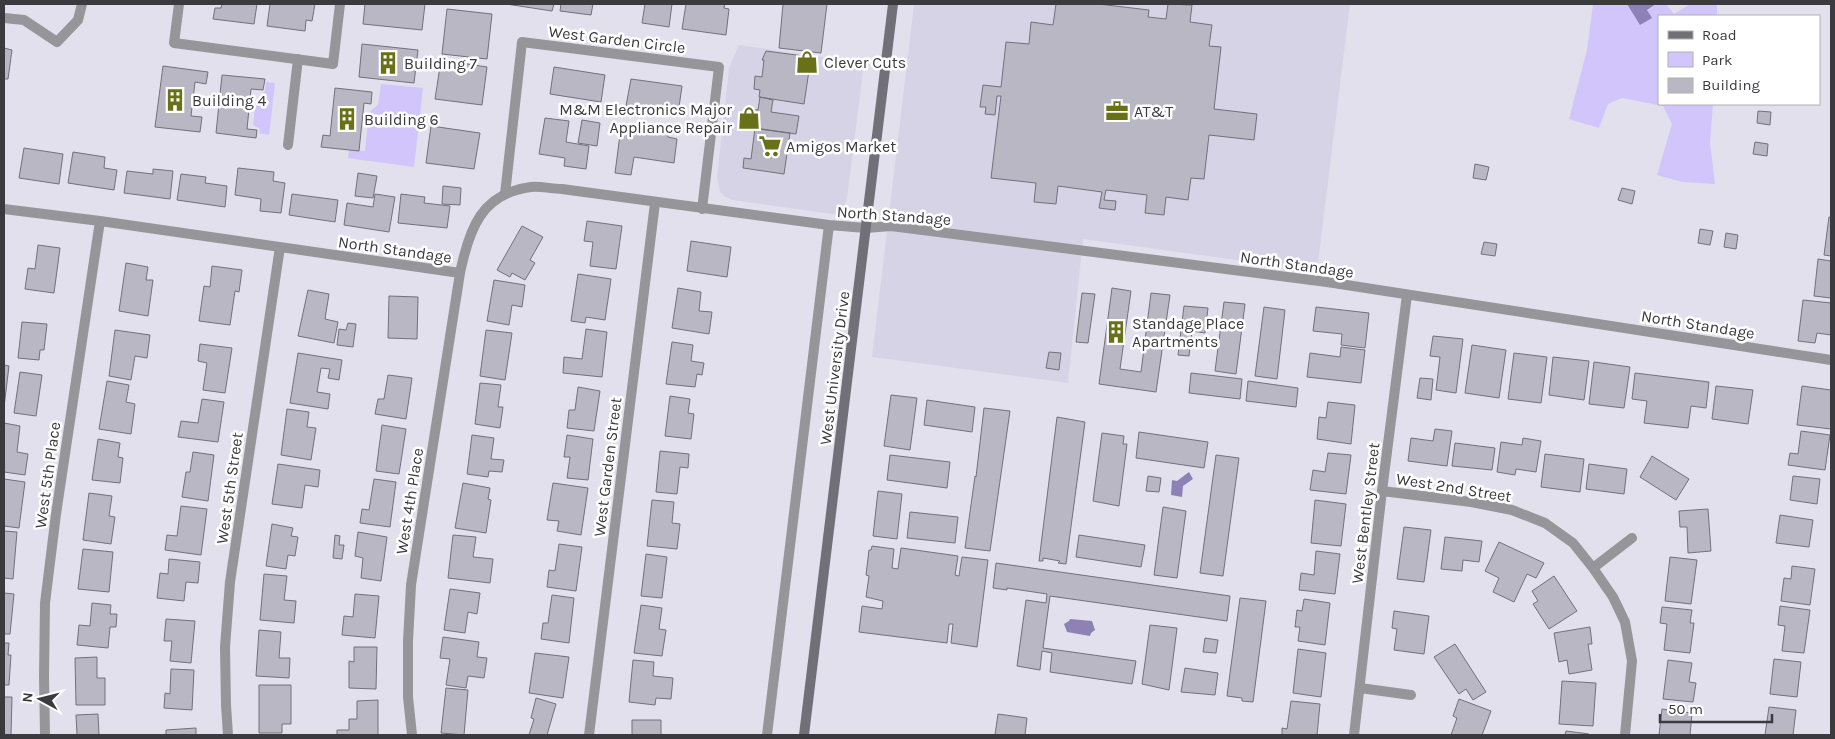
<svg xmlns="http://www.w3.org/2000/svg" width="1835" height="739" font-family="Karla,sans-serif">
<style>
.built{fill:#d7d3e7}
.green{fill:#d1c5fb}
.water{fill:#8d81b5}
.building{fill:#b9b7c4;stroke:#72707c}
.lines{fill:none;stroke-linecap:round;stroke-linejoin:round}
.street{stroke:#96959a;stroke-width:10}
.secondary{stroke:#717078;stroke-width:10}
.labels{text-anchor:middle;stroke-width:5;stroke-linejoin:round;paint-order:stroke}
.street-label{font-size:16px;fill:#3b3a3f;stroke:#fff}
.poi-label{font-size:16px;fill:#3b3a3f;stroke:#fff;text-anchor:start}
</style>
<rect width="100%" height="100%" fill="#e2e0ed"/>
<path class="built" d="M914 4H1350L1317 271 1083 239 1068 383 872 357Z
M739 45 864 63 847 198 843 212 833 214 732 200 724 196 720 191 717 177 729 68Z"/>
<path class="green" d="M1593 4H1627L1641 25C1647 10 1649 4 1666 4L1674 14 1690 4H1717V16H1659V104H1713L1710 142 1715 184 1682 182 1657 175 1672 124 1663 106 1622 98 1608 104 1599 128 1569 119 1587 50Z
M266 82 275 83 269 135 259 133 260 129 253 125 256 101 265 91Z
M381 84 423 88 414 167 348 158 349 150 365 151 369 112 378 105Z"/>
<path class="water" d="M1627 4H1656L1647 10 1652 18 1640 25Z
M1189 472 1193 479 1183 486 1182 497 1171 495 1172 480 1177 481Z
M1070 619 1092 621 1095 630 1091 633 1090 636 1067 632 1064 624 1069 621Z"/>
<path class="building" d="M222 4H257L254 24 213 19 215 8H221Z
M270 4H315L312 21 306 20 305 31 267 26Z
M365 4H425L422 30 363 24Z
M506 4H554L552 11Z
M561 4H593L591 15 560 11Z
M645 4H672L669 27 642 23Z
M686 4H725L724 8 729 9 726 35 682 29Z
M783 4H827L821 53 779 48Z
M1056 4H1098L1149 10 1148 17 1166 19 1168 4 1192 5 1190 22 1212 25 1209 46 1221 47 1214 109 1257 114 1254 140 1209 135 1204 179 1191 178 1188 200 1166 197 1164 215 1145 213 1147 195 1106 190 1104 200 1116 201 1115 210 1099 208 1102 192 1058 186 1056 204 1034 202 1036 183 991 178 1001 96H997L995 115 985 114 986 107H980L983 85 1001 87 1006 42 1029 44 1031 22 1053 25Z
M447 9 492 14 487 59 442 54Z
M362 44 418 50 414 83 359 77Z
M4 48 12 50 8 79H4Z
M766 51 811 57 804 104 759 97 760 90 754 89 755 76 762 77 764 60H762Z
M441 60 487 67 482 105 435 99Z
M163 66 208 72 206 84 195 82 191 116 202 117 200 132 155 127Z
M554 67 605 75 601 102 550 94Z
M222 75 265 79 263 90 251 89 247 129 257 130 256 138 216 133Z
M631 79 682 86 678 114 626 106Z
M335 88 372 92 371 104 364 103 359 151 321 147 323 135 330 136Z
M760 97 773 100 771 112 799 116 796 134 744 127 747 109 758 110Z
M1758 111 1771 112 1770 125 1757 123Z
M545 118 569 121 566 142 589 146 586 169 564 166 565 158 539 154Z
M582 120 600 123 597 146 578 143Z
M431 126 480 133 474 169 426 163Z
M621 127 668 134V137L677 139 674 163 634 157 631 175 615 173Z
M755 128 790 133 784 174 743 168 744 158 751 159Z
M1755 142 1768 144 1767 156 1753 154Z
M24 148 63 154 59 184 19 178Z
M73 152 105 157 104 168 117 170 114 190 68 183Z
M1475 164 1489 167 1486 180 1473 178Z
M238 168 274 172 273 181 285 183 281 213 260 211 261 199 235 195Z
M153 169 173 171 170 199 124 193 127 171 153 174Z
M358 173 377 176 373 198 355 196Z
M181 174 206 177 205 183 227 186 225 207 177 200Z
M443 186 461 188 460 205 442 204Z
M1622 188 1635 191 1632 204 1618 200Z
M292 194 338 200 335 222 289 215Z
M375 194 395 197 389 232 344 225 347 203 373 207Z
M401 194 425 197 424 203 450 206 447 228 398 223Z
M1829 217H1831V256L1824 255Z
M587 221 622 226 616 269 590 266 593 242 584 241Z
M522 226 543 237 530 260 535 263 525 280 512 273 510 277 497 270Z
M1700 229 1713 231 1710 245 1698 243Z
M1726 233 1738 235 1736 249 1724 247Z
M691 241 731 247 727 277 687 271Z
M1484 242 1497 244 1495 256 1481 254Z
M38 245 60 248 54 293 25 289 28 268 35 269Z
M1818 259 1831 261V298L1814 296Z
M126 263 148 267 146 280H153L148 316 119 311Z
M212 266 242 270 239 292 235 291 230 325 199 321 204 286 210 287Z
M578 274 611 279 605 320 586 317 585 323 571 321Z
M494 280 525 285 522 307 512 305 509 325 487 321Z
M678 288 701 292 699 311 712 312 709 334 672 328Z
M1112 288 1131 291 1120 369 1141 372 1151 293 1170 295 1156 392 1099 384Z
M308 290 329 294 325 319 338 322 334 343 298 336Z
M1082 293 1095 294 1088 343 1076 342Z
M389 296 418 297 417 339 388 338Z
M1803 300 1831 303V335L1817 333 1815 343 1798 341Z
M1224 302 1245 304 1236 374 1215 371Z
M1184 306 1208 308 1205 333 1192 331 1189 356 1178 355Z
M1264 307 1285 310 1277 379 1255 376Z
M1316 307 1369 313 1365 348 1341 345 1342 334 1313 331Z
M22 322 47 324 44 350H40L39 360 18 358Z
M348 323 356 324 353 347 337 345 339 329 346 330Z
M586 329 607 332 602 377 563 373 564 357 582 359Z
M115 330 150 335 147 358 135 356 131 380 109 376Z
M486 330 512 333 505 380 480 376Z
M1433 336 1463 339 1456 393 1436 390 1440 357 1430 356Z
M672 342 693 345 691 361 704 363 702 375 697 374 695 387 666 384Z
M200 344 232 348 225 393 203 390 207 363 198 361Z
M1472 345 1506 350 1499 398 1465 393Z
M1341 347 1365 350 1361 383 1307 377 1310 353 1340 357Z
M1049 352 1061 353 1059 370 1046 368Z
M298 353 342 360 339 380 328 378 330 369 321 368 317 392 330 394 328 409 290 403Z
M1514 353 1547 357 1541 403 1508 399Z
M1553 357 1589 361 1584 400 1549 395Z
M1594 362 1630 367 1624 408 1589 404Z
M4 365 9 366 4 407Z
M20 372 42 375 36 416 14 413Z
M1191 373 1242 379 1240 399 1189 393Z
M1635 373 1709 382 1706 408 1691 406 1688 428 1644 423 1647 401 1632 399Z
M388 375 412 378 406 419 375 414 378 399H384Z
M1420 378 1433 379 1431 400 1417 398Z
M107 381 129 385 126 402 135 404 131 434 99 429Z
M1248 381 1298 388 1296 407 1246 401Z
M480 383 501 385 498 407H503L500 428 475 424Z
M1716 386 1753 390 1748 424 1712 419Z
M1802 386 1831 390V429L1797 425Z
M578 387 600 391 594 431 567 428 569 410H575Z
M891 395 917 398 910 450 884 446Z
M670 396 690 399 688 413 694 414 691 439 665 436Z
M202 399 224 402 218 442 178 437 181 421 198 423Z
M927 400 975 407 972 432 924 425Z
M1328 402 1355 405 1351 444 1317 439 1319 417 1326 418Z
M984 408 1010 411 990 551 965 548 975 476 976 477Z
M287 409 309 412 307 427 316 428 311 460 281 455Z
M1057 417 1085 422 1066 564 1058 563 1060 561 1043 558V561H1039Z
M4 423 20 426 17 452 28 454 25 475 4 472Z
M382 425 406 429 399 474 376 471Z
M1435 429 1452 431 1447 466 1408 461 1411 438 1433 441Z
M1801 431 1830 435 1825 470 1788 465 1790 453 1798 454Z
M1139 432 1208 442 1204 468 1136 458Z
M1102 433 1124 436 1123 444H1127L1119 506 1093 501Z
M472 435 494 438 491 459 504 460 502 472 489 471 488 477 467 474Z
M567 435 593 439 588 480 567 478 570 457H564Z
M1523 438 1541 441 1536 472 1516 469 1515 475 1497 472 1501 442 1522 445Z
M98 439 120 443 118 457 123 458 120 483 92 480Z
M1455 443 1495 448 1492 470 1452 466Z
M660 451 689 454 688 468 680 467 677 494 656 492Z
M193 452 214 455 208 501 182 497 186 472H190Z
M1328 453 1351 455 1346 494 1310 490 1313 470 1325 472Z
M1545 454 1584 459 1580 492 1541 487Z
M890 455 950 462 947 488 887 480Z
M1216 455 1239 458 1223 576 1200 573Z
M1652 456 1689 479 1676 500 1640 477Z
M278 464 320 470 318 487 305 485 302 508 272 504Z
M1589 464 1627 469 1624 494 1586 489Z
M1148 476 1161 478 1159 492 1146 491Z
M1793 476 1820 479 1817 504 1790 500Z
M4 479 25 482 19 528 4 526Z
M374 479 396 482 390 527 360 523 362 509 369 510Z
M463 483 490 488 488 499 491 500 486 533 455 528Z
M553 483 588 488 581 535 557 531 559 521 547 520Z
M878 491 902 494 897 539 873 536Z
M89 493 112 496 109 516 115 517 111 544 83 540Z
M652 500 674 502 672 523 680 524 677 549 647 546Z
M1315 500 1346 504 1341 546 1311 543Z
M181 506 207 509 201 555 165 550 167 535 177 536Z
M1163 507 1186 511 1177 578 1154 575Z
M1708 509 1711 551 1688 553 1687 527H1680L1679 511Z
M910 512 958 517 955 543 907 538Z
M1780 515 1813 520 1809 547 1776 543Z
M272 524 293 528 291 536 298 537 295 556 288 555 286 569 266 566Z
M1404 527 1431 530 1424 582 1397 579Z
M4 531 17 532 13 579 4 578Z
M358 532 387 537 381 581 361 578 363 558 355 556Z
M335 535 340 536 339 545H344L342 559 333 558Z
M453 535 476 537 473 557 493 559 490 583 448 578Z
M1079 535 1145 545 1141 567 1076 557Z
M1445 537 1482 541 1479 562 1463 560 1462 571 1441 569Z
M1499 542 1544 563 1536 578 1527 574 1514 602 1493 592 1499 578 1485 571Z
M559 544 582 547 576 591 547 587 549 570 555 571Z
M872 546 894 549 892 568 898 569 901 548 958 556 955 575 959 576 962 557 988 560 977 647 951 643 953 624H949L947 643 859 632 862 606 882 609 883 601 866 597 869 576 866 575 869 550H871Z
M83 549 113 552 109 592 78 589Z
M1316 551 1340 554 1335 594 1299 590 1301 573 1314 575Z
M646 554 667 557 662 598 641 596Z
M1670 557 1697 560 1691 604 1665 601Z
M169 559 200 562 198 583 186 582 184 601 157 598 160 573 168 574Z
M996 563 1230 596 1227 621 1050 596 1043 648 1136 661 1132 684 1050 672 1052 653 1042 651 1040 670 1017 666 1026 600 1046 603 1047 594 1007 588V590L993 588Z
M1792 566 1815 569 1810 605 1781 601 1784 578 1791 579Z
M264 574 287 576 284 600 296 601 294 623 260 620Z
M1554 576 1577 611 1549 629 1533 604 1538 601 1532 591Z
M450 589 480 593 477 614 468 612 465 633 444 630Z
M4 593 14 594 10 634H4Z
M355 594 379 596 375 638 342 635 344 616 353 617Z
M552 595 574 598 569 643 541 639 543 623H548Z
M1240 598 1266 601 1253 702 1242 701V698L1227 696Z
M1304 599 1330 603 1325 645 1298 641 1300 627H1295L1297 610 1302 611Z
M92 603 111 605 110 614H117L116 627H110L108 648 77 645 79 625 90 626Z
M641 605 662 608 659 629 666 630 662 656 634 653Z
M1780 606 1810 610 1804 653 1782 651 1785 626 1778 625Z
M1662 607 1692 610 1690 623H1694L1690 653 1664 650 1667 624 1660 623Z
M1394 611 1429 616 1424 654 1394 650 1397 629 1392 628Z
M166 619 195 621 191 663 170 661 172 641H164Z
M1150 625 1177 628 1169 690 1142 684Z
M1590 627 1592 644H1588L1592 670 1569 674 1567 660 1559 662 1554 633Z
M259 630 281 632 279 658H290L289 678 256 676Z
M443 637 479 642 477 657 487 658 484 678 468 676 466 688 446 685 450 659 440 658Z
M1205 638 1218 640 1216 653 1203 652Z
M4 643H9L8 655H11L9 685H4Z
M1455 644 1486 692 1473 700 1466 689 1459 694 1434 657Z
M354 647H377L376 689 349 688V661L354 662Z
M1298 649 1326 653 1321 697 1293 693Z
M535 653 569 657 563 698 529 693Z
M97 657V678H105V705H76L75 658Z
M1774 659 1801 662 1797 697 1770 694Z
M633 660 654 662 653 676 673 678 671 699 656 698 655 705 629 702Z
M1668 660 1692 663 1689 682 1696 683 1693 702 1663 699Z
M1185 668 1218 673 1215 695 1181 692Z
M171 669 194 670 192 710 164 708 165 693 170 694Z
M1562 681 1596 683 1593 726 1559 724Z
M259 685H291V724H282V733H259Z
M446 688 468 690 464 735 441 733Z
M4 697H12L11 735H4Z
M536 698 556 704 547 735H529L534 719 531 718Z
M1459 699 1491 711 1482 735H1451L1457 718 1453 716Z
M378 700V735H337V730H349V719H357V701Z
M1291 701 1320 704 1317 735H1282V728L1287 729Z
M1769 707 1796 710 1793 735H1765Z
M1662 709 1692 713 1690 735H1659Z
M98 714 99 735H77L76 715Z
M998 714 1027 718 1025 735H995Z
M632 720H661V735H632Z
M196 728V735H166V730Z
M1566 731 1589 734V735H1565Z"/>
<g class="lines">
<path class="street" d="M179 4 174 43 333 64 340 4
M4 18 24 20 57 42 78 20 82 4
M288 145 298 59
M505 194 522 42 719 67 702 209
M4 209 100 221 460 273C469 230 481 193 531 187 541 186 552 189 562 189L829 225 866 228 891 226 1327 282 1831 360
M1382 491 1471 502 1512 510 1545 523 1573 543 1593 568 1613 597 1625 622 1632 661 1625 735
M1593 568 1632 538
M1360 688 1411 695
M45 735 44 676 45 603 56 514 100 221
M228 735 226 705 225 647 230 582 280 247
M412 735 408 697V641L411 585 460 273
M589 735 655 203
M767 735 829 225
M1354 735 1382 491 1407 295"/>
<path class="secondary" d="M804 735 893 4"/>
</g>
<defs>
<symbol id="shop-bare" viewBox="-9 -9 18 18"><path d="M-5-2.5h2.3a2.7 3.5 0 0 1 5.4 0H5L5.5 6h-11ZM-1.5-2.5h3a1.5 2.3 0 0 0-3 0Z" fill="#687018" stroke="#fff" stroke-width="2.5" paint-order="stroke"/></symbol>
<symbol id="building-bare" viewBox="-9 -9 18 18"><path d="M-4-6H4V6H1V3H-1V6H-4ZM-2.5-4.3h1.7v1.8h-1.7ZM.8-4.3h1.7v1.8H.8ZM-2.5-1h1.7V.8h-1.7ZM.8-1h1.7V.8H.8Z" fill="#687018" stroke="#fff" stroke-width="2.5" paint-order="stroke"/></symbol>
<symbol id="office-bare" viewBox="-9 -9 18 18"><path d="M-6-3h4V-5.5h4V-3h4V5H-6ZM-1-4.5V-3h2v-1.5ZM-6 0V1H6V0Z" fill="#687018" stroke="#fff" stroke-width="2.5" paint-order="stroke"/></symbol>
<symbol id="supermarket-bare" viewBox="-9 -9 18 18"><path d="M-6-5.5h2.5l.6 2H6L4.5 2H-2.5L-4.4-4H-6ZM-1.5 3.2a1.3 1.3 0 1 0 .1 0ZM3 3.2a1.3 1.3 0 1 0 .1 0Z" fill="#687018" stroke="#fff" stroke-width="2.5" paint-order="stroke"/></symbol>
</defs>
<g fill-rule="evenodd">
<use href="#shop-bare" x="791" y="46" width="32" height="32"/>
<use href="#building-bare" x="372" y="47" width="32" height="32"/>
<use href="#building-bare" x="159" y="84" width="32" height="32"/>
<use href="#office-bare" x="1101" y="95" width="32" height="32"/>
<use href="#shop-bare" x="733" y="102" width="32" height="32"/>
<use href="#building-bare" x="331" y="103" width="32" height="32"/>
<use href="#supermarket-bare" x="754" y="130" width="32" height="32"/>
<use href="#building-bare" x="1100" y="316" width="32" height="32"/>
</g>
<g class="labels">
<g class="street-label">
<text transform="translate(617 39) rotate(7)" y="6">West Garden Circle</text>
<text transform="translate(894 215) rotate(4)" y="6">North Standage</text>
<text transform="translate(395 249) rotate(8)" y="6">North Standage</text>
<text transform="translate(1297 264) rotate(8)" y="6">North Standage</text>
<text transform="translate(1698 324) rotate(9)" y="6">North Standage</text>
<text transform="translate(834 368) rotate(-83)" y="6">West University Drive</text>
<text transform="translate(607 467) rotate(-83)" y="6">West Garden Street</text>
<text transform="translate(47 475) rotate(-82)" y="6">West 5th Place</text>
<text transform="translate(1454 487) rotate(9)" y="6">West 2nd Street</text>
<text transform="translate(229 488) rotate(-82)" y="6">West 5th Street</text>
<text transform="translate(409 501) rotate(-81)" y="6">West 4th Place</text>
<text transform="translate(1365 513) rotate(-83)" y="6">West Bentley Street</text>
</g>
<g class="poi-label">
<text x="824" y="68">Clever Cuts</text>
<text x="404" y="69">Building 7</text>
<text x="192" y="106">Building 4</text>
<text x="732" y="115" text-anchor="end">M&amp;M Electronics Major<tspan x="732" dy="18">Appliance Repair</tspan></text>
<text x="1134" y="117">AT&amp;T</text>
<text x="364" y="125">Building 6</text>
<text x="786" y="152">Amigos Market</text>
<text x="1132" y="329">Standage Place<tspan x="1132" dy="18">Apartments</tspan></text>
</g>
</g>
<rect width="1835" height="739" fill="none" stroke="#3b3a3f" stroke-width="10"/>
<rect x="1658" y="15" width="162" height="90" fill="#ffffff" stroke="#b1b0b2"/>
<rect x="1668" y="31" width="25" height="8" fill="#717078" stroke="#b1b0b2"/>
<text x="1702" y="40" font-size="15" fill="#3b3a3f">Road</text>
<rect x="1668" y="52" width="25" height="15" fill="#d1c5fb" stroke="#b1b0b2"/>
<text x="1702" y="65" font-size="15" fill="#3b3a3f">Park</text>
<rect x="1668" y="78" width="25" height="15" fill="#b9b7c4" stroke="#b1b0b2"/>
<text x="1702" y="90" font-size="15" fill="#3b3a3f">Building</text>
<g transform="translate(40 699) rotate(277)" stroke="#ffffff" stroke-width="4" paint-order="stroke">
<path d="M0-4L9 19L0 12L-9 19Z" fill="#3b3a3f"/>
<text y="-8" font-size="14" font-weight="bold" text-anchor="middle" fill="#3b3a3f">N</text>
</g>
<path d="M1660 714v8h112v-8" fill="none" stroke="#3b3a3f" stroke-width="2.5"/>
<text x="1668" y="714" font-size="15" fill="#3b3a3f" stroke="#ffffff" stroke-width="4" paint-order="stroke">50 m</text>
</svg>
